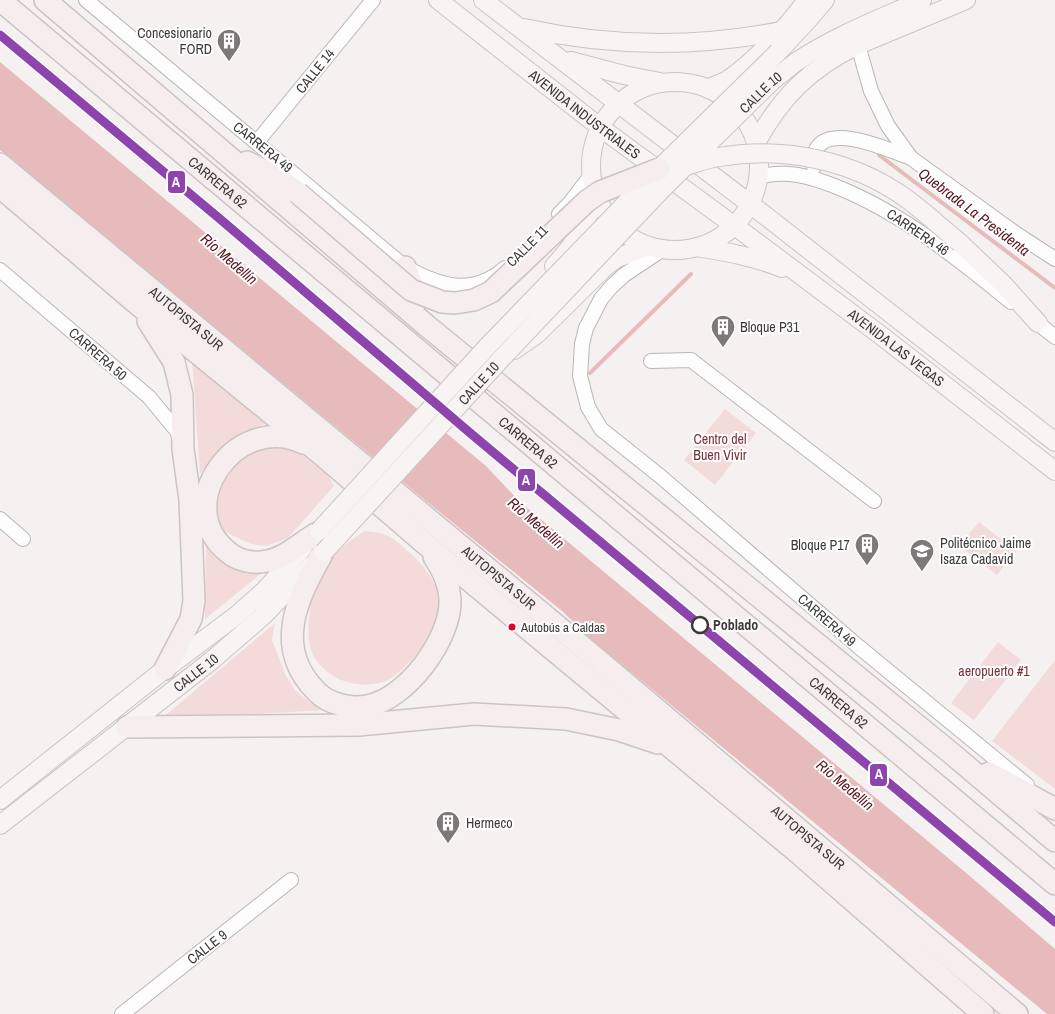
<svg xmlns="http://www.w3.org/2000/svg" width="1055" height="1014" font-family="'Archivo Narrow',sans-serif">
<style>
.green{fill:#f4dbdb}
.water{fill:#e7bbbb}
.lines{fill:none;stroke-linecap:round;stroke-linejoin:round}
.stream{stroke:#e7bbbb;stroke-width:4}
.minor-casing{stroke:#b9b6b6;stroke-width:16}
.major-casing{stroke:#ccc4c4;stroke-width:20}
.highway-casing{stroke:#ccc4c4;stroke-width:24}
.minor{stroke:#fefdfd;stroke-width:14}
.major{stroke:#f8f4f4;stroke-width:18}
.highway{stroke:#f6eeee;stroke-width:21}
.major-bridge-casing{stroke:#ccc4c4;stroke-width:20;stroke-linecap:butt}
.highway-bridge-casing{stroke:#ccc4c4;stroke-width:24;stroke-linecap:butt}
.major-bridge{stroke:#f8f4f4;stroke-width:18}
.highway-bridge{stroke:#f6eeee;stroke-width:21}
.metro-1-casing{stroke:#fff;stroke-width:12}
.metro-1{stroke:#8e44ad;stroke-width:9}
.stop-dot{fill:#fff;stroke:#3c3939;stroke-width:2.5}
.bus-dot{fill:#e4002b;stroke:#fff;stroke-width:2}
.labels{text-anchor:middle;stroke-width:4;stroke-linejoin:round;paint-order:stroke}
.bus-label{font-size:13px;fill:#3c3939;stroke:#fff;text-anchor:start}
.poi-label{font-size:14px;fill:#3c3939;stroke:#fff;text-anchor:start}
.street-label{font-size:14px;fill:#3c3939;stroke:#fff}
.park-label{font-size:14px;fill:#793035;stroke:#fff}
.stop-label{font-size:14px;font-weight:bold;fill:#3c3939;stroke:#fff;text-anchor:start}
.water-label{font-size:15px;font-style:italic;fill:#5c141e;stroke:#fff}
.line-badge{stroke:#fff;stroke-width:2}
.badge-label{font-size:14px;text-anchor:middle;font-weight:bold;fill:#fff}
</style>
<rect width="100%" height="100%" fill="#f5f1f1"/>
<path class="green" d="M192 360 268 422 230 442 200 474Z
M725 409 756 433 715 485 684 460Z
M263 444 299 449 326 470 334 486 288 538 267 546 251 544 233 536 223 530 219 524 214 503 215 488 230 467Z
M979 522 1016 551 997 575 959 546Z
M365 531C390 533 392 537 411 554 425 566 439 585 440 605 440 612 438 625 434 631 427 643 401 674 388 680 372 688 348 685 333 676 326 671 319 665 314 657 302 637 311 589 323 570 334 553 348 541 365 531Z
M206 545 221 555 273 564 205 619Z
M275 623 272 640 286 676 295 690 308 701 326 710 161 719Z
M998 642 1021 660 974 720 951 703Z
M1055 660V789L992 741Z"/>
<path class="water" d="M0 62 486 466 520 502 965 872 1055 949V1014H1047L592 640 562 611 421 497 0 150Z"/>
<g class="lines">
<path class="stream" d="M879 155 1055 288
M590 373 691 274"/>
<defs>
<path id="minor" d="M86 0 405 267C440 286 471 297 505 268
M858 45 871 91 888 126 911 158 1015 233 1055 259
M257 142 373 0
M814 167C809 113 887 149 911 158
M758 176C768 175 779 173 789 174 805 175 822 181 837 187 902 213 957 258 1011 302
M559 214 569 204 592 174
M663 249 624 275 611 287 601 299 586 328 582 344 580 376 588 407 601 429 660 476 859 647 1027 785
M0 270 149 397 177 431 180 439
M1030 317 1055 337
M651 361 691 360 874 501
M0 519 23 539
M122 1014 291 880"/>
<g id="major">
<path id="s1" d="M438 0 601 128 751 238 883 337 1055 471"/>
<path d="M483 0 767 217 1055 442"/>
<path d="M524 28C610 47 694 48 781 31"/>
<path d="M778 52 806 22 825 0"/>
<path d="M571 61 624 75 660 82"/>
<path d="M796 62C835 36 879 19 922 0"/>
<circle cx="675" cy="166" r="84"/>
<path d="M708 89C715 85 723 83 729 79 756 60 788 26 807 0"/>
<path d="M756 143C781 97 810 68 858 45L966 0"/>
<path d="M960 243 1004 285 1038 323"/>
<path d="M697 247C727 252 755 257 782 268"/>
<path d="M554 266C575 244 589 222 595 192"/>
<path d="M514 350 537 334 605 267 617 258 648 246"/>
<path d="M0 800 165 669 237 615 264 591 303 548"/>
<path id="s2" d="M0 825 211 661 263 616 312 565"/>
</g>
<g id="highway">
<path id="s3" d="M0 0 1055 884"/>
<path d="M45 0 427 326 951 753 1055 841"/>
<path d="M247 162 278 178 298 193"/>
<path id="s4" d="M0 164 597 659 1017 1014"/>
<path d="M0 187 135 302 321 454 423 542 796 851 983 1014"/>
<path d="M405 267 418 300"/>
<path d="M148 321 174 362 182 395 183 449 190 500 194 601 191 619 165 669"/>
<path d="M303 443C236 411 170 506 228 552 238 561 254 564 267 561 285 558 302 542 317 533"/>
<path d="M322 554C296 600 273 649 317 692 329 704 350 709 367 706 406 700 452 638 450 599 449 583 443 570 434 557"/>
<path d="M127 727 359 725 474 714 566 719 619 730 658 743"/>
<path d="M989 773 1055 809"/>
</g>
</defs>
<use href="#minor" class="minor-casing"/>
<use href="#major" class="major-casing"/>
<use href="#highway" class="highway-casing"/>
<use href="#minor" class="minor"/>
<use href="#major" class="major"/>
<use href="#highway" class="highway"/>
<defs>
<g id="major-bridge">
<path d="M685 166C696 163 707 159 719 157 784 146 853 160 907 199 926 213 943 229 960 243"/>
<path d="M319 531 486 348 659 169 778 52"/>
<path id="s5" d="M324 552 501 359 663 188 772 81 796 62"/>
</g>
<path id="highway-bridge" d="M298 193 411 290 442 302 455 303 474 300 491 292 587 201 600 192 659 169"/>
</defs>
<use href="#major-bridge" class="major-bridge-casing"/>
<use href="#highway-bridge" class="highway-bridge-casing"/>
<use href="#major-bridge" class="major-bridge"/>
<use href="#highway-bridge" class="highway-bridge"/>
<defs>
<path id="metro-1" d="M0 35 220 219 469 432 1055 922"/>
</defs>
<use href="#metro-1" class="metro-1-casing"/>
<use href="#metro-1" class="metro-1"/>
</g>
<defs>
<symbol id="building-pin" viewBox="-11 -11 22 30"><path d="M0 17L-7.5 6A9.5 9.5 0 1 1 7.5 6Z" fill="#7d7979" stroke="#fff"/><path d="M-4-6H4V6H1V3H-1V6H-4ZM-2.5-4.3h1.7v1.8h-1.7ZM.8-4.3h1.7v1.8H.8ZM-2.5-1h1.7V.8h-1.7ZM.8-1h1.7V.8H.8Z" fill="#fff"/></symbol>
<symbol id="university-pin" viewBox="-11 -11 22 30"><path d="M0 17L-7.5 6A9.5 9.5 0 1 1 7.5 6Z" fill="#7d7979" stroke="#fff"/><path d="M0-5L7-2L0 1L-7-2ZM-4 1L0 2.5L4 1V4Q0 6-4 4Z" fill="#fff"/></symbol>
</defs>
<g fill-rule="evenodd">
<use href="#building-pin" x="215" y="27" width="28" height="38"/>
<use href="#building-pin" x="709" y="313" width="28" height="38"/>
<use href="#building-pin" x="853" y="531" width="28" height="38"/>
<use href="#university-pin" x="908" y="537" width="28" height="38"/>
<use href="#building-pin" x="434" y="809" width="28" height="38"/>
</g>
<circle class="stop-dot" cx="700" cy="625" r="8"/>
<circle class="bus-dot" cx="512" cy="627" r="4.5"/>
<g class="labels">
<g class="bus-label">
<text x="521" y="632">Autobús a Caldas</text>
</g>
<g class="poi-label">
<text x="212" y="38" text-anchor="end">Concesionario<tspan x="212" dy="16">FORD</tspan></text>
<text x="740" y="332">Bloque P31</text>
<text x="940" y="548">Politécnico Jaime<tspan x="940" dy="16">Isaza Cadavid</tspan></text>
<text x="850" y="550" text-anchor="end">Bloque P17</text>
<text x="466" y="828">Hermeco</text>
</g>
<g class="street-label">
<text transform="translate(315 71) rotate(-51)" y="5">CALLE 14</text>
<text dy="5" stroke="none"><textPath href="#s5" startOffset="634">CALLE 10</textPath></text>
<text dy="5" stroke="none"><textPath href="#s1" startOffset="186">AVENIDA INDUSTRIALES</textPath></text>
<text transform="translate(263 147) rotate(39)" y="5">CARRERA 49</text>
<text dy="5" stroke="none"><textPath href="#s3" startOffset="284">CARRERA 62</textPath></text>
<text transform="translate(918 232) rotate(34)" y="5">CARRERA 46</text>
<text transform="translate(527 246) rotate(-45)" y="5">CALLE 11</text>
<text dy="5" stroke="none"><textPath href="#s4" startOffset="242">AUTOPISTA SUR</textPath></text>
<text dy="5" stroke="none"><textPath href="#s1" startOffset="575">AVENIDA LAS VEGAS</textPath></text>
<text transform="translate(98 354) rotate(41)" y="5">CARRERA 50</text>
<text dy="5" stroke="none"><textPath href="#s5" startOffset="229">CALLE 10</textPath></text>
<text dy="5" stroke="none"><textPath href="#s3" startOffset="689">CARRERA 62</textPath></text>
<text dy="5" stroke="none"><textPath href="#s4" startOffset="648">AUTOPISTA SUR</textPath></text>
<text transform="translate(827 620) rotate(41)" y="5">CARRERA 49</text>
<text dy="5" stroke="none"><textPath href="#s2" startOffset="248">CALLE 10</textPath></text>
<text dy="5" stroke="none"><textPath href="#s3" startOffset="1094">CARRERA 62</textPath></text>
<text dy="5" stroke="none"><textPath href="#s4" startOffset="1052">AUTOPISTA SUR</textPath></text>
<text transform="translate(207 947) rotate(-38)" y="5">CALLE 9</text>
</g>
<g class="park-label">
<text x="720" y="444">Centro del<tspan x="720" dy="16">Buen Vivir</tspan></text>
<text x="994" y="676">aeropuerto #1</text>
</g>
<g class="stop-label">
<text x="713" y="630">Poblado</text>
</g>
<g class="water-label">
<text transform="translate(974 212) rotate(37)" y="5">Quebrada La Presidenta</text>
<text transform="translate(229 259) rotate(41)" y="5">Río Medellín</text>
<text transform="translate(536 523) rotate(41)" y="5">Río Medellín</text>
<text transform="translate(845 785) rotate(40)" y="5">Río Medellín</text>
</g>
</g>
<g class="line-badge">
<rect x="167" y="170" width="19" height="24" rx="5" fill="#8e44ad"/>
<rect x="517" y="468" width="19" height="24" rx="5" fill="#8e44ad"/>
<rect x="869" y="763" width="19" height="24" rx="5" fill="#8e44ad"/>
</g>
<g class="badge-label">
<text x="176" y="187">A</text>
<text x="526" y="485">A</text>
<text x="879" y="779">A</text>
</g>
</svg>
